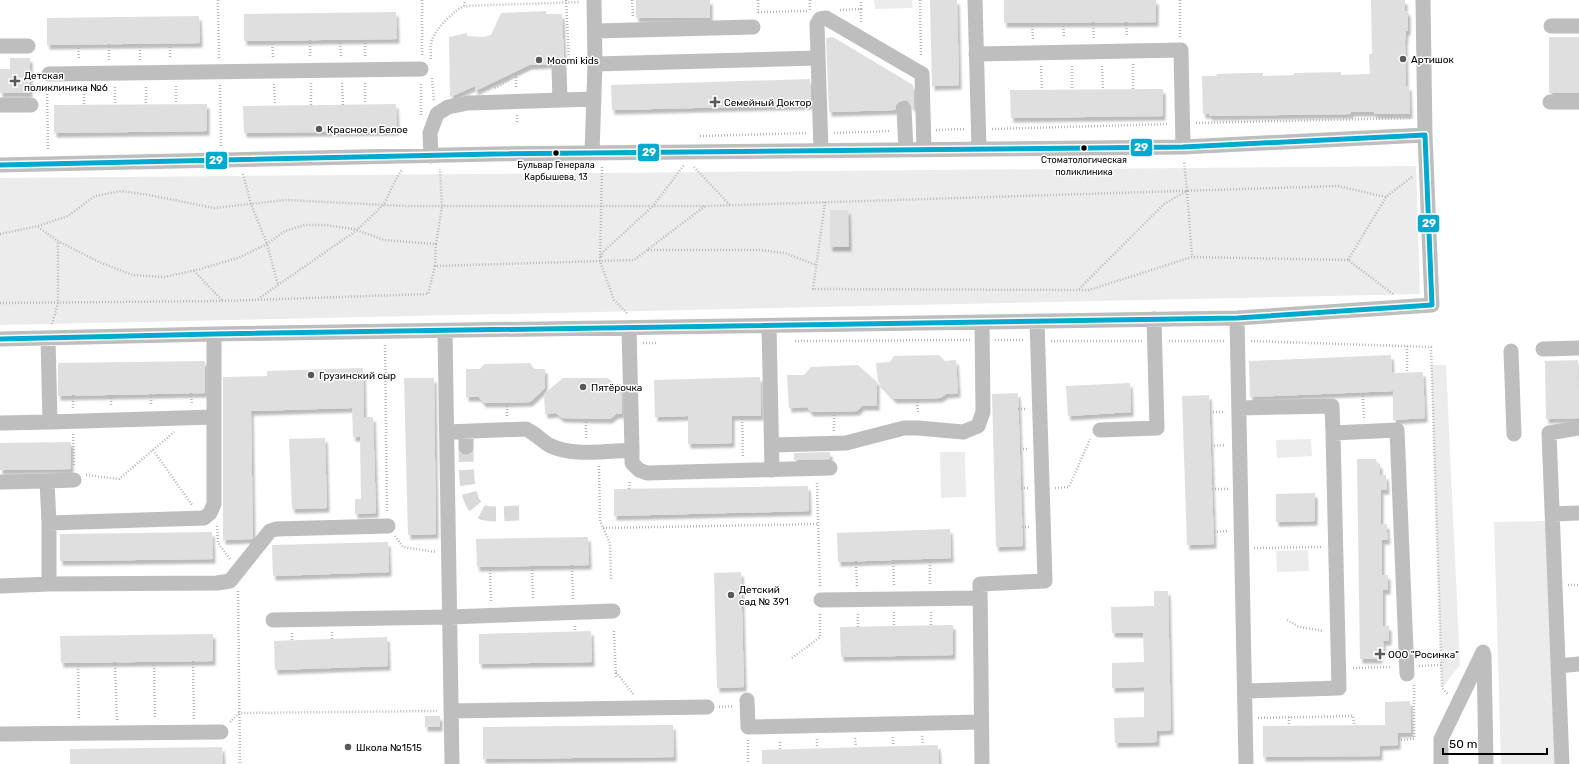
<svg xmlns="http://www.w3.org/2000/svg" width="1579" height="764" font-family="Rubik,sans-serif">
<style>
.green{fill:#ececec}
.building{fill:#dfdfdf;filter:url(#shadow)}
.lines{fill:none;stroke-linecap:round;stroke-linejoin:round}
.minor-tunnel{stroke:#d9d9d9;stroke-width:15;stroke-dasharray:15 8;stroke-linecap:butt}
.path{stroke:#b9b9b9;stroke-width:2.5;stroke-dasharray:1 2;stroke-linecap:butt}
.minor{stroke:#bebebe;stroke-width:15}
.bus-1-casing{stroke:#fff;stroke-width:8}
.bus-1{stroke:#00a9ce;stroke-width:5}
.poi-dot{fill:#595959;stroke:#fff;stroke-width:1.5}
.bus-dot{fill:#000;stroke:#fff;stroke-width:1.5}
.labels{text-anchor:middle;stroke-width:3;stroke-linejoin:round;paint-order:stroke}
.bus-label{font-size:9px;fill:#000;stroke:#fff}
.poi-label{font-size:10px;fill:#000;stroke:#fff;text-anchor:start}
.line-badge{stroke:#fff;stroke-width:1.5}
.badge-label{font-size:11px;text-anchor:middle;font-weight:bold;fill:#fff}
</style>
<defs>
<filter id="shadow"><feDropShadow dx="2.5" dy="4.5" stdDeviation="1" flood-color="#0004"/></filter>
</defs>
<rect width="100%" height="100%" fill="#fff"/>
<path class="green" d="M874 0H912L913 8 875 9Z
M1416 166 1420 294 0 325V178Z
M1431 365H1446L1460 665 1442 688Z
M1311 439 1312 456 1277 458 1276 440Z
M940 452H965L966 497 941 498Z
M1553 521 1562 764H1501L1494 522Z
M1308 550 1309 571 1277 572 1276 551Z"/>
<path class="building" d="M636 0H710V18H636Z
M930 0H957L959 85 932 86Z
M1004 0H1156V22L1004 23Z
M1371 0H1405V11H1408V31H1406L1405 43 1406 86H1409L1410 114H1374V112H1351V114L1209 116 1210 114H1203L1202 76H1217L1216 74 1249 73H1263V76L1294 75V73L1341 72V75L1370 74 1369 54H1372Z
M546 11V14H562L564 60 559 59 555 60 551 64 529 65 475 91V86L450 97 449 37 467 33V36L484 37 491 35 501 13Z
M396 12 397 39 244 41V14Z
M199 16 200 43 47 45V18Z
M833 37 913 85 914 109 908 101 904 100 899 102 896 105 895 110 829 112 826 38Z
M1549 37H1579V93H1549Z
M10 58H30V93H0V69H10Z
M810 79 811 105 612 110 611 85Z
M1163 89V116L1011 118 1010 90Z
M207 104V131L54 133V105Z
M396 104 397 131 244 133 243 106Z
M830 210H848L849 247H830Z
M939 355 945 361 956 360 958 393 946 394 940 398 894 399 878 381 876 363 890 362 894 356Z
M1391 355 1392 373 1423 372 1425 418 1393 420V391L1250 397 1249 361Z
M1578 360 1579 418 1546 419 1545 361Z
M205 361V393L58 396V363Z
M530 363 534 369H545V388L530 402 484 403 479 397H466V369H480L484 364Z
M858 365 877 382V406H862L857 411 811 412 807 407 789 408 787 375H804L811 367Z
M363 368 364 417H373L376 513 355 514V499H361L360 437H353L352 408 251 411 253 538 252 539 223 540V377L267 376V371Z
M760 377 761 416H732V443L688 444V416L655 417 654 380Z
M404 378H434L436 534 408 535Z
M563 378H608L614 384H621L622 414H616L610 419 562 418 556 413 545 414 544 394Z
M1130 383 1131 412 1068 416 1066 386Z
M1018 393 1023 546 996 547 992 394Z
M1209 395 1214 544 1187 545 1182 396Z
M325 438 327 508 292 509 289 439Z
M71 442V469L0 470V443Z
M830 452V459L794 460V453Z
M1357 459H1376L1377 464H1380V475H1386L1387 490H1381V525L1387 524V532L1388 540H1382V575H1388V590H1383V626H1389V641H1383L1384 651H1380V659H1360Z
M808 486 809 511 614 516V489Z
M1315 493V521L1276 522V494Z
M950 529 951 558 838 562 837 533Z
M212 532 213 559 60 561V534Z
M588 537 589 565 477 567 476 539Z
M388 542 389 572 273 576 272 545Z
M741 572 744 687 717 688 714 573Z
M1154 591H1168L1171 730 1157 731V742L1115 743 1114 718 1144 717V687L1112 688V663L1144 662 1143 633H1112L1111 607 1154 606Z
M953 625V655L841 657 840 627Z
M591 631 592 662 479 664V634Z
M213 634V661L61 663 60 636Z
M387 637 388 666 275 670 274 641Z
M1410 701 1411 733H1398V745L1380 746V756L1263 757V726L1385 725V702Z
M425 716H440V727H425Z
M659 725H673L674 757 483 759V727Z
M938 745 939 764H762V750Z
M222 747 223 764H70V749Z"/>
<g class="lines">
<path class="minor-tunnel" d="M466 447C467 465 463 507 485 513 494 515 510 513 520 513"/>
<path class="path" d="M218 0 219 58
M566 0 569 57
M632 0 633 17
M758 0V13
M810 0V10
M920 0 921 57
M1180 0V37
M464 6 465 0
M861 9V23
M840 10 861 9V0
M758 12 809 11
M1093 22 1094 38
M1126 22 1127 37
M1032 23 1033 40
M1063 23 1064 38
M310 40V56
M340 40 341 56
M365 40V56
M272 41 273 57
M109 44V60
M140 44V60
M170 44V59
M78 45 79 60
M422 55V0
M431 59C431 53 430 46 432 40 435 30 454 10 464 6L580 2
M1041 66 1042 90
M1072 66V90
M1102 66 1103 89
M516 77V88
M432 78 434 101
M311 83V105
M342 83 343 105
M365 83V104
M274 84 275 105
M220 85 221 146
M176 86V104
M115 87V105
M146 87V104
M47 88 48 151
M84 88V105
M495 88C510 80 529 64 547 67
M1133 89V63
M421 115V82
M517 115V122
M1196 123 1411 118
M992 129 1169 124
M936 130 965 129
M834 133 891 131
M700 136 807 133
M602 167 600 261 614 300 628 314
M694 167 730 205
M243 174 251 204 267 244 278 285
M1187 191 1192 257
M1386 197 1348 260 1393 294
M825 202 813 289 1089 290 1192 257 1348 260
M38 227 58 241 99 262 133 275 165 277 200 269 238 258 267 244 285 231 305 225H325L354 229 384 240 436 244 435 266 634 260 705 206
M0 234 38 226 68 216 95 196 121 191 149 195 214 208 286 200 406 206H706L1338 186 1386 197 1413 176
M436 244 442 206 440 169
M648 250H760L785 253 816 265
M601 257 603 252 653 206 684 165
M194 271 222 300
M1079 289 1164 204 1187 191 1184 161
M258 299 357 230 384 204 397 177 402 170
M0 303 222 301 428 294 435 266
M52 324 58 303V241
M995 340H1024
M795 341 970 340
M1051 341H1142
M1169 341H1224
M1251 341 1431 347 1442 688 1448 694
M643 343H656
M385 345 387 512
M1407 346V373
M191 393 192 405
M1363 393 1364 418
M151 394V406
M73 395V409
M111 395V406
M917 399 918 414
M1018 409H1026
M1210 412H1225
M507 416V402
M742 416 743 458
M834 431V411
M73 434 74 467
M586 438V419
M1211 446 1226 445
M1020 449H1027
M153 450 192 505
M599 466 600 521 610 543 611 579
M86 475 119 479 174 432
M817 483 820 587
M1021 488H1028
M1055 488 1069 487 1090 439
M629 489 630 481
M1212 489H1228
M217 526 218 543 230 559
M1022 527H1030
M603 528 818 524
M1214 532 1227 531
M395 536 403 547 436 552
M1254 548 1323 547
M930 559V586
M893 560 894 585
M856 561 857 587
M572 565 573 599
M490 567 491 603
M532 567 533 600
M1568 585H1579
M238 591 240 764
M894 612V626
M858 614V627
M1287 620 1299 627 1324 631
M931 625V611
M575 626V632
M614 631 616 679
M332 632V639
M292 640V633
M1380 654H1392
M792 658 820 637V612
M193 661 194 719
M115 662 117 720
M154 662 155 719
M78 663 79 720
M1419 666 1442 665
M1353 668 1392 667
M616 672 634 695
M719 707 734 706
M1289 717V726
M1258 718 1353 716 1354 725
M230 722 239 713 437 711
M922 736 923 745
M893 737V746
M855 738 856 747
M817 739V748
M748 740V764
M1398 740 1414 739V685
M780 749V740"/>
<path class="minor" d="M975 0 979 149
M1551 26H1579
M595 31 753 27
M0 46H28
M976 54 1181 50 1183 147
M595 64 818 58
M559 68 560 100
M49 74 421 69
M1550 102H1579
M0 105H31
M904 109 906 150
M821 151 817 24 820 19 826 18 922 74 924 150
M592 153 595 64 594 0
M431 156 430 133 437 114 448 107 468 103 594 99
M0 165 494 154 1183 147 1425 135
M1237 318 1246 764
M769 326 772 470
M629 328 632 450
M445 332 452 764
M214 334V504L210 513 204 518 49 523V584L217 583 230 581 270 531 276 529 388 526
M0 339 214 334 1237 318 1432 305 1425 135 1423 0
M1543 349 1579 348
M1511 351 1514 434
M1239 408 1332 406 1333 433 1397 430 1407 674
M50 422 214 417
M0 423 50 422 48 338
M1100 430 1157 428 1154 319
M447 432 526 429C536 434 541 440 549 445 572 457 607 451 632 450V463L639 470 647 473 830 468
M466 432V447
M772 445 846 443 904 428H918L963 432 978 426 983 412 982 322
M47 481 74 480
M0 482 47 481 49 523
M1553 514 1579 513
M0 586 49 584
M821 600 980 598
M273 620 450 617 613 611
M1484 655 1486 764
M1558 666 1579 664
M1245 691 1339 688 1333 433
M747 700 748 727 981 722
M451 711 707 707
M0 734 221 732
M982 764 980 584 1045 581 1037 321
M1441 764V739L1483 652
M1562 764 1549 433 1579 428"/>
<defs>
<path id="bus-1" d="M0 165 494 154 1183 147 1425 135 1432 305 1237 318 214 334 0 339"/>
</defs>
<use href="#bus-1" class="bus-1-casing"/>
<use href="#bus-1" class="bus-1"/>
</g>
<g class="poi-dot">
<circle cx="1403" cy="59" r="4"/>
<circle cx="539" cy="60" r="4"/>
<path d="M13 75h4v4h4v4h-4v4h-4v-4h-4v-4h4z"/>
<path d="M713 96h4v4h4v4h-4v4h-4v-4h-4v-4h4z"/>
<circle cx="319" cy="129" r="4"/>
<circle cx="311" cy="375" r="4"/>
<circle cx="583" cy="387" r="4"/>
<circle cx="731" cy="595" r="4"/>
<path d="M1378 648h4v4h4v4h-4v4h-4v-4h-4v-4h4z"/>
<circle cx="348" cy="747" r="4"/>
</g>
<g class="bus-dot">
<circle cx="1084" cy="148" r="3.5"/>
<circle cx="556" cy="153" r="3.5"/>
</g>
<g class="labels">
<g class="bus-label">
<text x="1084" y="163">Стоматологическая<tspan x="1084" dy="12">поликлиника</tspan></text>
<text x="556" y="168">Бульвар Генерала<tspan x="556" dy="12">Карбышева, 13</tspan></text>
</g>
<g class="poi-label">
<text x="1411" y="63">Артишок</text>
<text x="547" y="64">Moomi kids</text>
<text x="24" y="79">Детская<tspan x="24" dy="12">поликлиника №6</tspan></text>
<text x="724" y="106">Семейный Доктор</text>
<text x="327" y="133">Красное и Белое</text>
<text x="319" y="379">Грузинский сыр</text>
<text x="591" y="391">Пятёрочка</text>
<text x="739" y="593">Детский<tspan x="739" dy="12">сад № 391</tspan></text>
<text x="1388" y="658">ООО "Росинка"</text>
<text x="356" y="751">Школа №1515</text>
</g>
</g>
<g class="line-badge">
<rect x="1130" y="138" width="23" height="19" rx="4" fill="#00a9ce"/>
<rect x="637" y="143" width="23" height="19" rx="4" fill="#00a9ce"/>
<rect x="205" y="151" width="23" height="19" rx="4" fill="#00a9ce"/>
<rect x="1417" y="214" width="23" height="19" rx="4" fill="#00a9ce"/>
</g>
<g class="badge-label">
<text x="1141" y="151">29</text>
<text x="649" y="156">29</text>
<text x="216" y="164">29</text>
<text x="1429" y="227">29</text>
</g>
<path d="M1443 748v6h104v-6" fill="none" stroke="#000000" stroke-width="2"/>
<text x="1449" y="748" font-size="12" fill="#000000" stroke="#ffffff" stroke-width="3" paint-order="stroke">50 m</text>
</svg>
